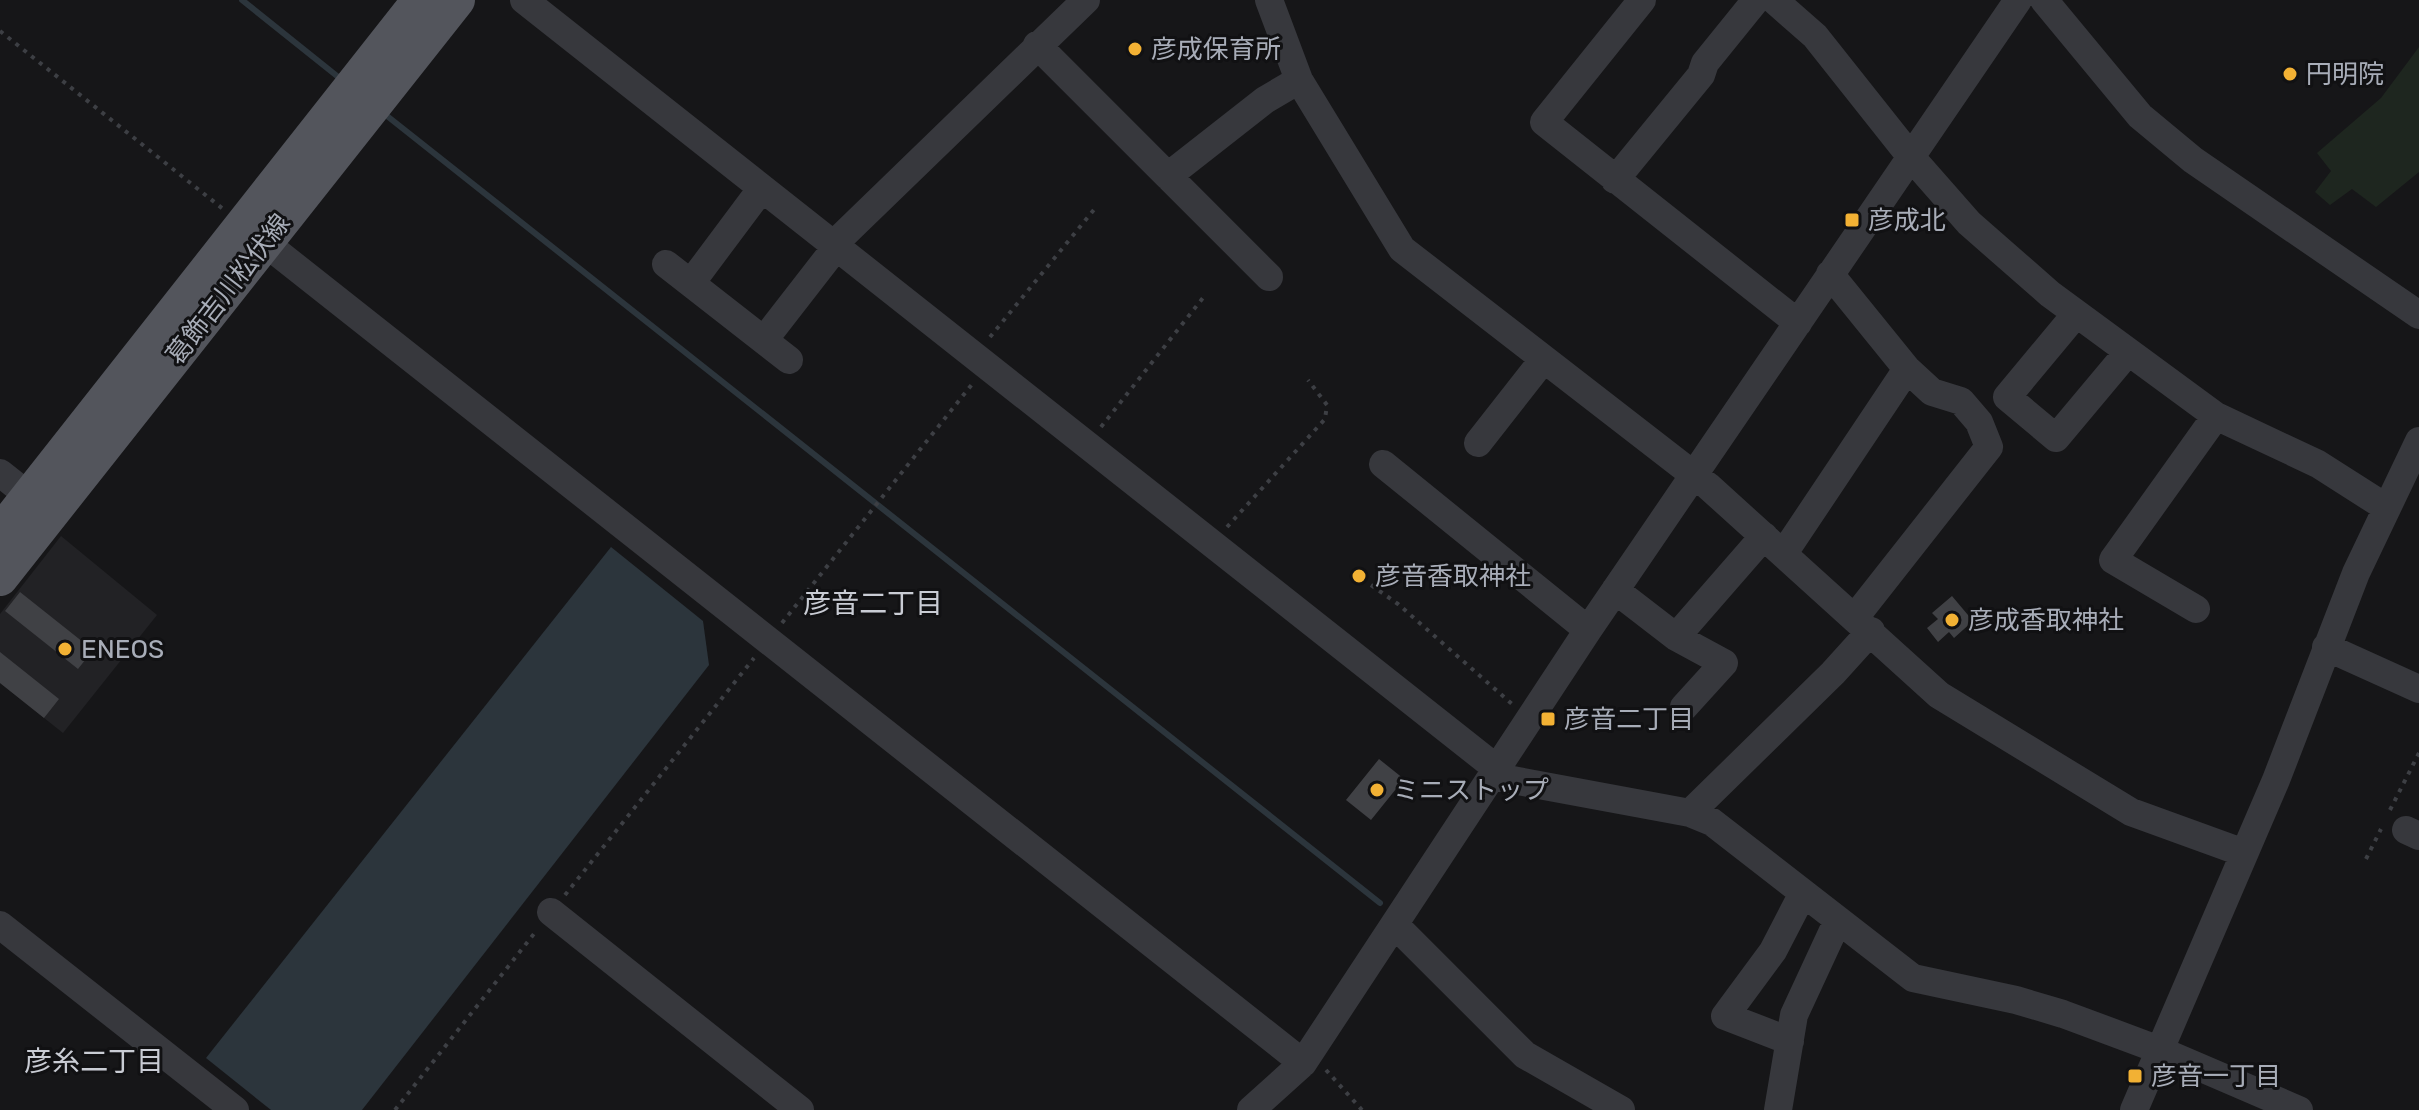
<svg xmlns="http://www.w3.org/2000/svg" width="2419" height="1110" font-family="Rubik,'Noto Sans JP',sans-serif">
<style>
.built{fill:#222225}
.green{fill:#1e261f}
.water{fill:#2c353c}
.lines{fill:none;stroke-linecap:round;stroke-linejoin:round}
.stream{stroke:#2c353c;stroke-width:6}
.building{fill:#404145}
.path{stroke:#3d3f44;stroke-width:4;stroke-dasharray:4 6;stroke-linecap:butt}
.minor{stroke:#37383d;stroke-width:28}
.major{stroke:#53555c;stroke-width:36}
.poi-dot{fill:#f2b134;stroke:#111113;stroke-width:3}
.labels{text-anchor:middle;stroke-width:6;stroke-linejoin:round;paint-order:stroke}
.poi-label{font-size:26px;fill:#a8adb8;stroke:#111113;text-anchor:start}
.street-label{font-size:26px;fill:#a8adb8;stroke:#111113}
.neighbourhood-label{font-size:28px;fill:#c9ccd4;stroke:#111113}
</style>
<rect width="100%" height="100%" fill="#161618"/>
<path class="built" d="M61 536 157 615 63 733 0 683V614Z"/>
<path class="green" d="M2419 47V172L2376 207 2352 189 2330 205 2315 192 2331 171 2317 153 2381 98Z"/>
<path class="water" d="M611 547 703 621 709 665 362 1110H271L206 1058Z"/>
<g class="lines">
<path class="stream" d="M242 0 342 80
M382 112 1380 903"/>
</g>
<path class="building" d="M20 592 93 650 78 669 5 611Z
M1952 596 1973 621 1954 638 1949 632 1938 642 1927 628 1938 619 1932 613Z
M0 652 59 699 44 718 0 683Z
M1379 759 1404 779 1371 820 1346 800Z"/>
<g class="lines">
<path class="path" d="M0 31 223 209
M990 337 1097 206
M1101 427 1206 294
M1227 527 1325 419 1327 405 1308 380
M1371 585 1398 604 1512 704
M782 623 973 383
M2390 810 2419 753
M2366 859 2381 829
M565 895 754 658
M1326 1070 1362 1110
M395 1110 537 930"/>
<path class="minor" d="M524 0 1496 768
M1269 0 1299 80 1402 249 1708 486 1939 695 2131 812 2244 853
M1642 0 1544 122 1798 323
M1774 0 1815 36 1911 157 1969 223 2050 294 2216 416 2318 464 2387 508
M2044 0 2140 116 2193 160 2419 315
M1037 45 1269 277
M1168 176 1265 100 1299 80
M1615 180 1701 75 1705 63 1756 0
M264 242 1303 1063
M834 244 1086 0
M666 264 789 360
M1830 274 1907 369
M691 283 762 188
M2076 314 2007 397 2056 438 2128 352
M764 340 837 246
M1478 443 1543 360
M1383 464 1588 630
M0 473 29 496
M1784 553 1907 369 1932 392 1961 401 1979 422 1989 447 1856 616
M1615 590 1676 637 1724 663 1684 707
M2196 609 2113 560 2216 416
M1676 637 1764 536
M2326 647 2419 689
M1491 776 1690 813 1712 822 1913 978 2016 1000 2063 1014 2157 1049 2299 1110
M1690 813 1833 673 1871 631
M2406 830 2419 836
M551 912 800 1110
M0 925 235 1110
M1395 925 1525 1055 1621 1110
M1790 1041 1725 1016 1773 951 1803 893
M1251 1110 1303 1063 1588 630 2018 0
M1778 1110 1794 1015 1838 920
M2134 1110 2276 780 2356 573 2419 441"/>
<path class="major" d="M0 533 420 0
M0 578 457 0"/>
</g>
<g class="poi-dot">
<circle cx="1135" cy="49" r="8"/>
<circle cx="2290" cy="74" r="8"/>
<rect x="1844" y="212" width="16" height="16" rx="4"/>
<circle cx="1359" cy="576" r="8"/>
<circle cx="1952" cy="620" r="8"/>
<circle cx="65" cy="649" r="8"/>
<rect x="1540" y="711" width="16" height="16" rx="4"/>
<circle cx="1377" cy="790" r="8"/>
<rect x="2127" y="1068" width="16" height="16" rx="4"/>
</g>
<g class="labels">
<g class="poi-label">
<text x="1151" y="58">彦成保育所</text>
<text x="2306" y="83">円明院</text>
<text x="1868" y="229">彦成北</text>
<text x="1375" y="585">彦音香取神社</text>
<text x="1968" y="629">彦成香取神社</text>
<text x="81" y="658">ENEOS</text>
<text x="1564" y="728">彦音二丁目</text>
<text x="1393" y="799">ミニストップ</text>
<text x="2151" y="1085">彦音一丁目</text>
</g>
<g class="street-label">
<text transform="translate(228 289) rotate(-52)" y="9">葛飾吉川松伏線</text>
</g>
<g class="neighbourhood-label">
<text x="873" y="613">彦音二丁目</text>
<text x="94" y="1071">彦糸二丁目</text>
</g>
</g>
</svg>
